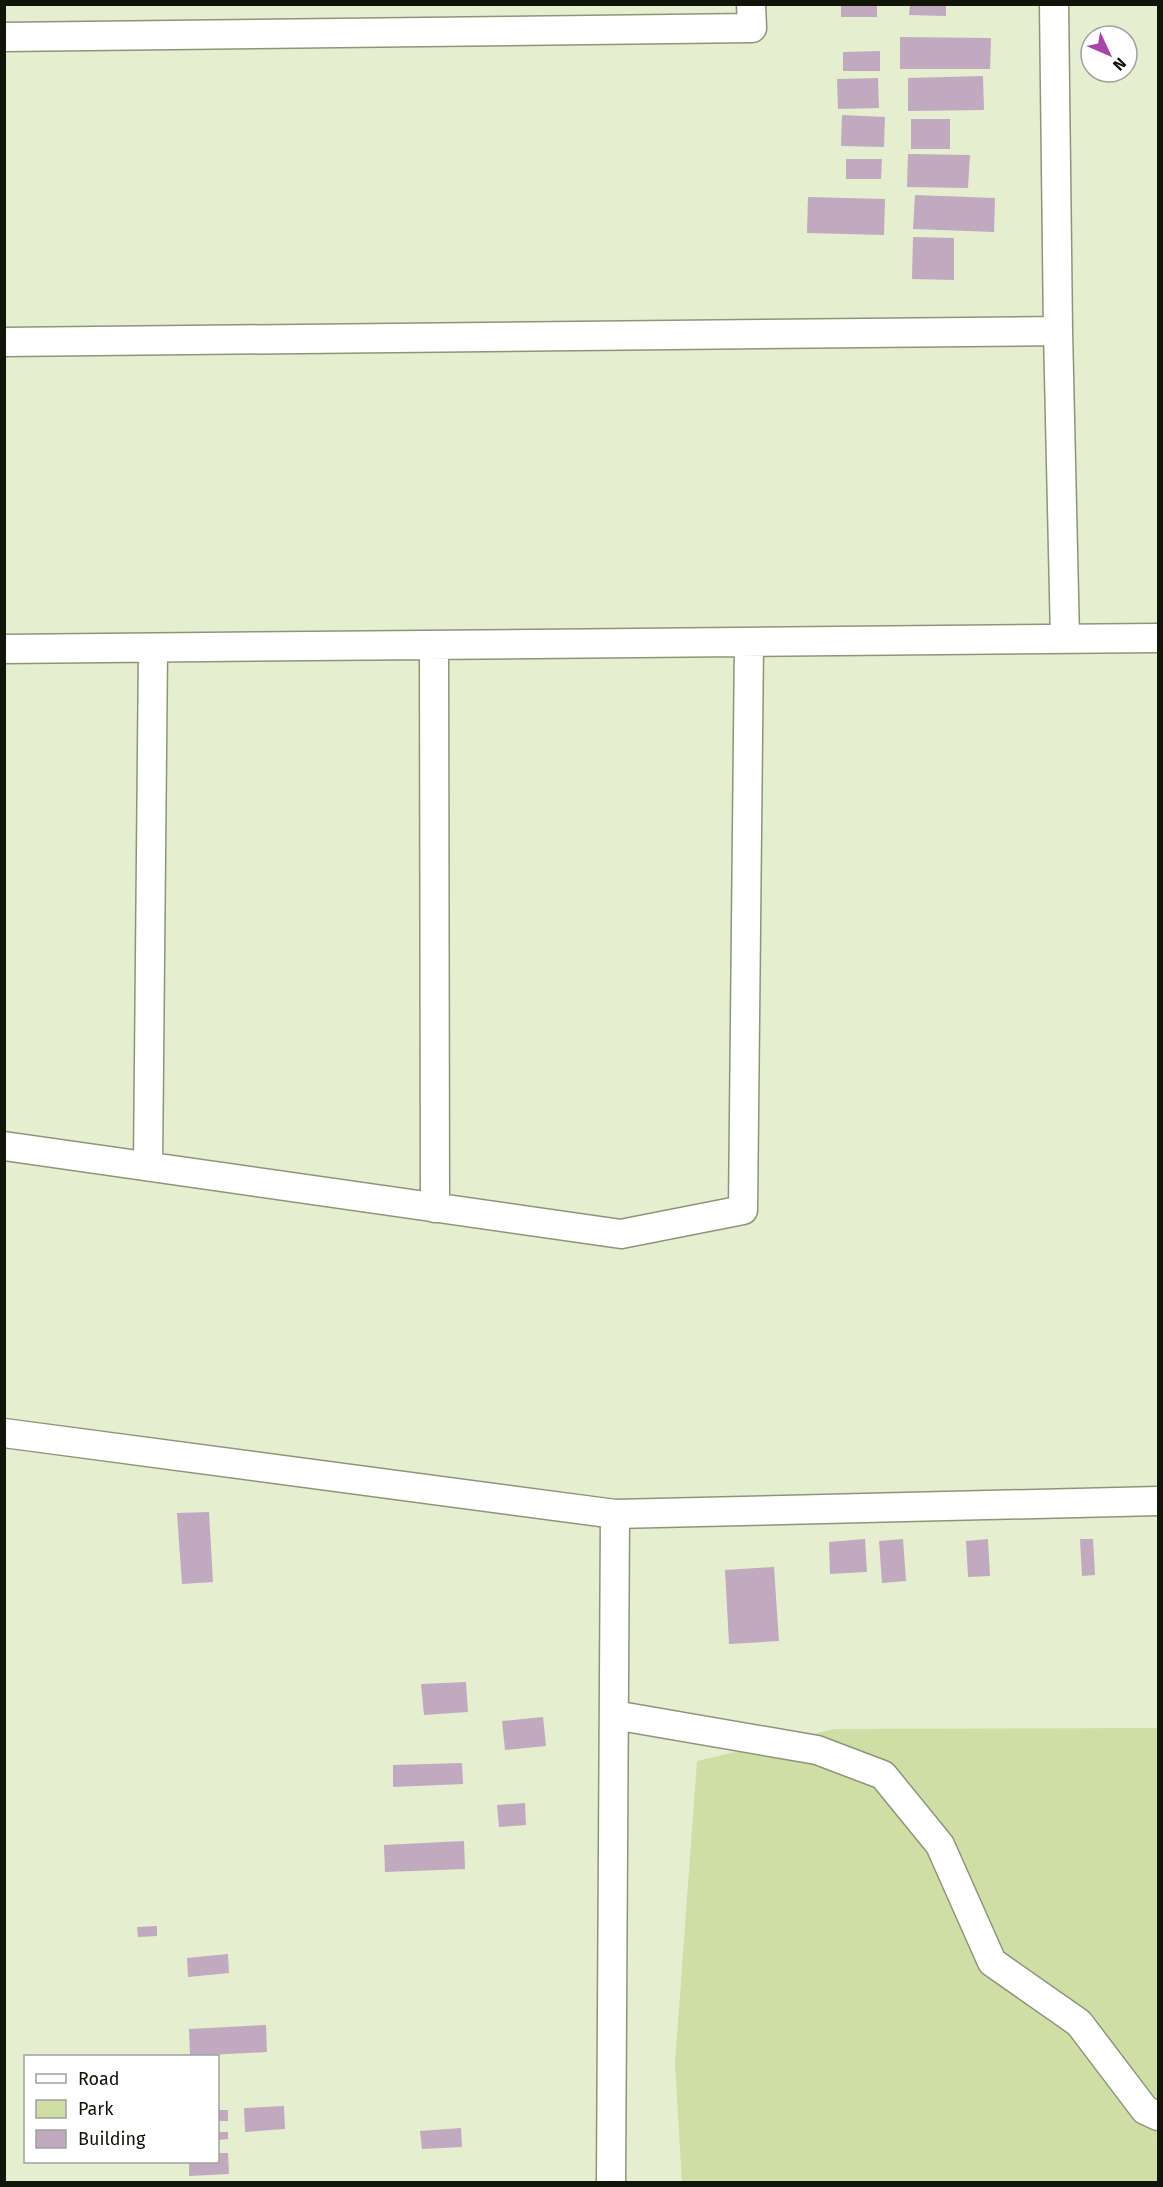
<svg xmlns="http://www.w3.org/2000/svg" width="1163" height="2187" font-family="'Fira Sans',sans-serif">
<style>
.green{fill:#cedea5}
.building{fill:#c1a9c0}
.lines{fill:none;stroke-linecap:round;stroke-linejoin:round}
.minor-casing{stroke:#8d9578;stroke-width:31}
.minor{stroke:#fff;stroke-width:28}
</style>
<rect width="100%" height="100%" fill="#e5eecf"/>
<path class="green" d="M1158 1728V2182H682L675 2064 697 1761 835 1729Z"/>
<path class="building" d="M841 4H877V17H841Z
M910 4H946V16L909 15Z
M900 37 991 38 990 69H900Z
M880 51V71H843V52Z
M983 76 984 110 908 111V78Z
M878 78 879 108 838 109 837 79Z
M842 115 885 117 884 147 841 146Z
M911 119H950V149H911Z
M908 154 970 155 968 188 907 187Z
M846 159H882L881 179H846Z
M915 195 995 198 994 232 913 229Z
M808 197 885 199 884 235 807 233Z
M913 237 954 238V280L912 279Z
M209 1512 213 1582 182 1584 177 1513Z
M865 1539 867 1572 830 1574 829 1542Z
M903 1539 906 1581 882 1583 879 1541Z
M988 1539 990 1576 968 1577 966 1541Z
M1080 1539H1093L1095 1575 1082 1576Z
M774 1567 779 1641 729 1644 725 1570Z
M466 1682 468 1712 424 1715 421 1684Z
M543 1717 546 1746 505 1750 502 1721Z
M462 1763 463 1784 393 1787V1765Z
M525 1803 526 1825 499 1827 497 1805Z
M464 1841 465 1869 385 1872 384 1845Z
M157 1926V1936L138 1937 137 1927Z
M228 1954 229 1973 188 1977 187 1958Z
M266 2025 267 2052 190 2056 189 2029Z
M284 2106 285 2129 245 2132 244 2108Z
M218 2110H228V2121H218Z
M461 2128 462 2147 422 2149 420 2131Z
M218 2132H228V2139L218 2140Z
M218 2153H228L229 2174 189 2176V2162H218Z"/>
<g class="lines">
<defs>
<path id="minor" d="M1054 4 1058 331 1065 639
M4 37 752 28 751 4
M4 342 1058 331
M434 645 435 1208
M4 649 1158 638
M4 1146 621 1234 743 1210 749 642
M148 1166 153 648
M4 1433 615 1514 1158 1501
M614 1715 817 1750 883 1775 940 1845 992 1962 1079 2023 1145 2110 1158 2116
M611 2182 615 1514"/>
</defs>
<use href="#minor" class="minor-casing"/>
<use href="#minor" class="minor"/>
</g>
<rect width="1163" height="2187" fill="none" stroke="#111409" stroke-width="12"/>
<rect x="24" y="2055" width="195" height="108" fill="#ffffff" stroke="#a0a19d" stroke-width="1.5"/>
<rect x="36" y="2074" width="30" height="9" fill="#ffffff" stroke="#a0a19d" stroke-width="1.5"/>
<text x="78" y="2085" font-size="18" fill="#111409">Road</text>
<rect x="36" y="2100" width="30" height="18" fill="#cedea5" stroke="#a0a19d" stroke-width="1.5"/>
<text x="78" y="2115" font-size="18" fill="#111409">Park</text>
<rect x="36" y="2130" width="30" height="18" fill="#c1a9c0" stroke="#a0a19d" stroke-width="1.5"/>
<text x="78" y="2145" font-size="18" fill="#111409">Building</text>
<g transform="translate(1109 54) rotate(134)"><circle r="28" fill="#ffffff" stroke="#a0a19d" stroke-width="1.5"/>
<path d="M0-4.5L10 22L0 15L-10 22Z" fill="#a844a9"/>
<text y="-9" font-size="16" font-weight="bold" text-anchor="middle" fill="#111409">N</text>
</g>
</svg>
